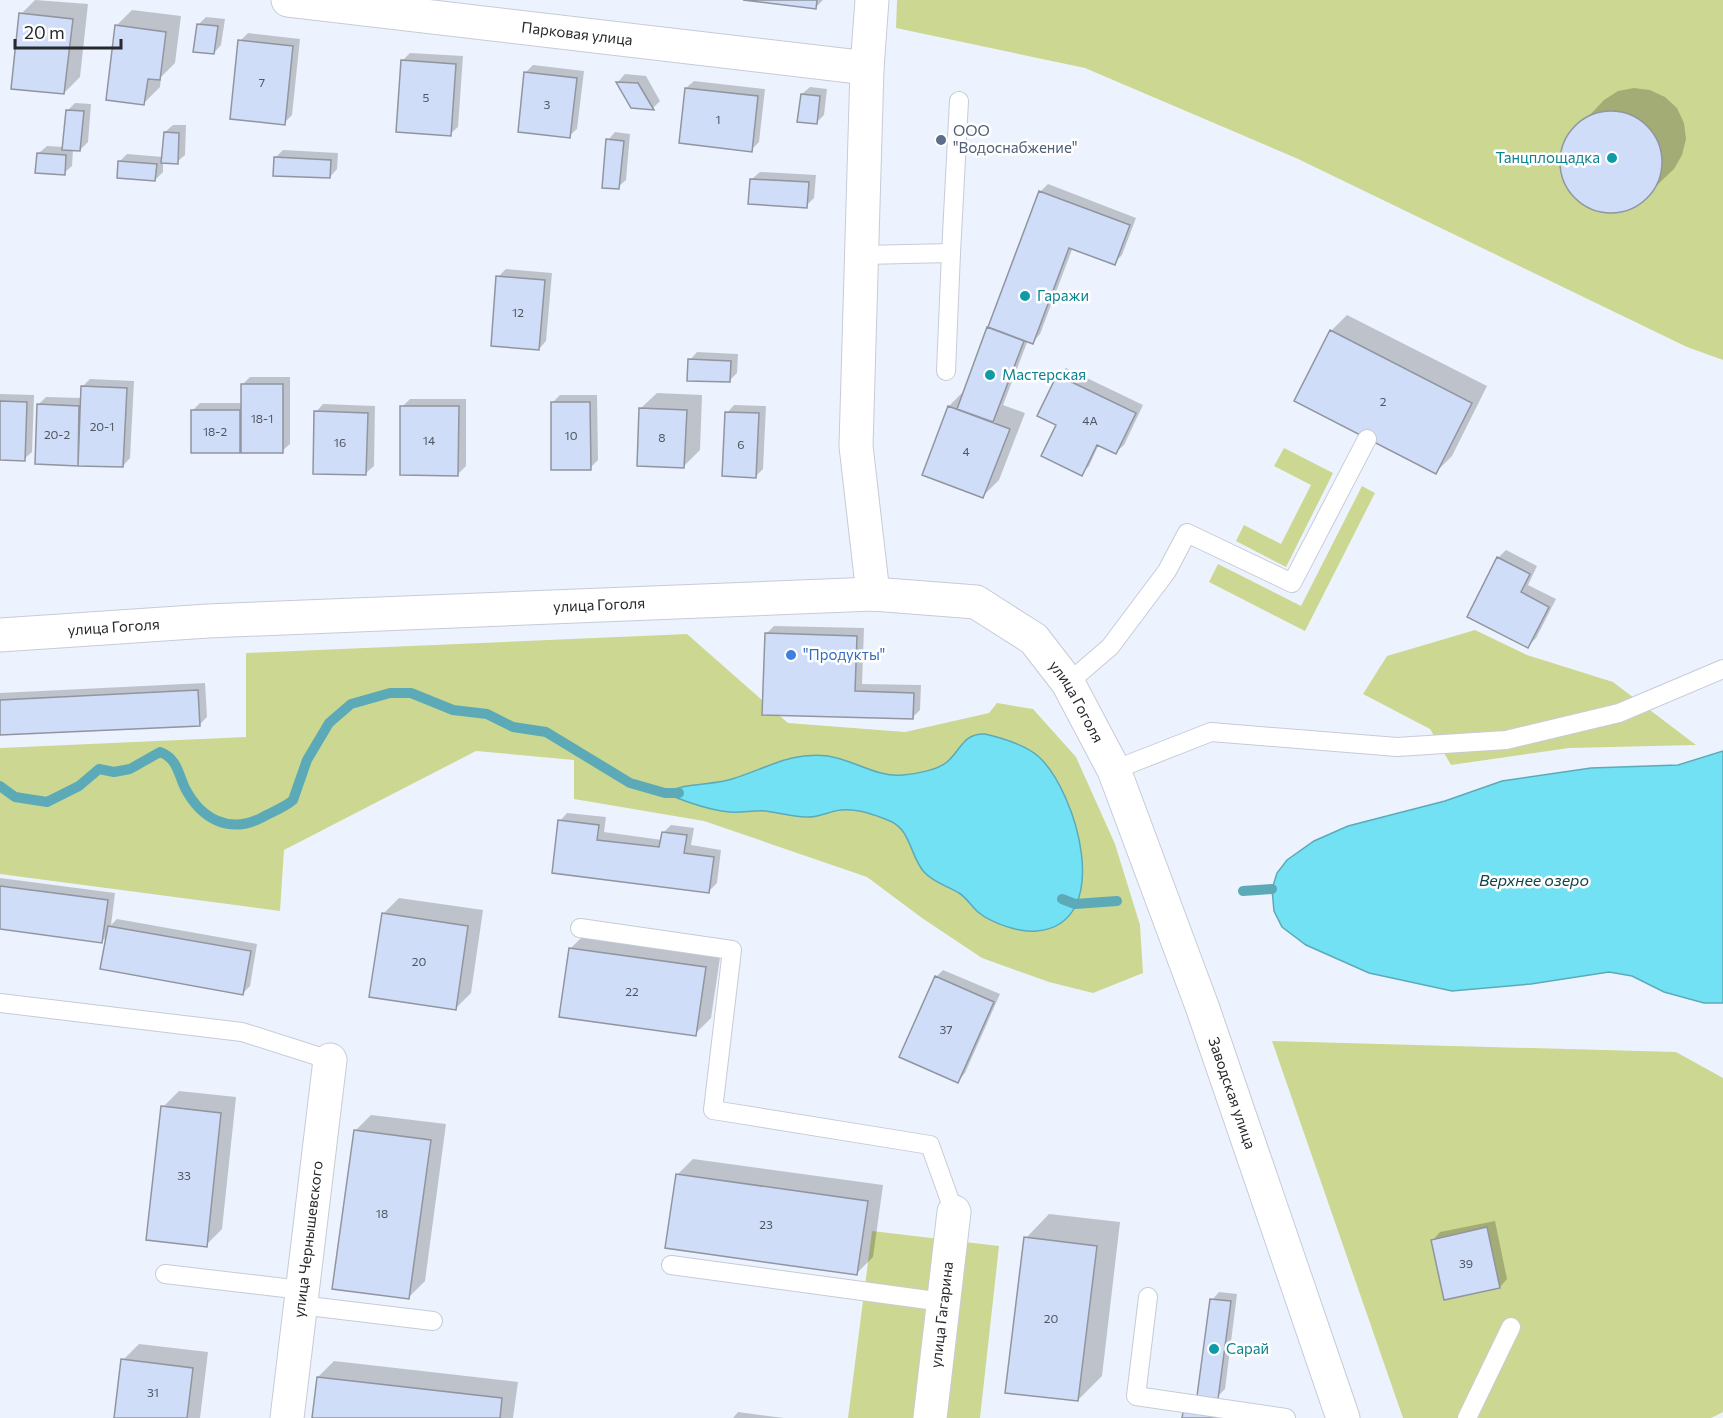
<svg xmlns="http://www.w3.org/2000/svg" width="1723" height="1418" font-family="Commissioner,sans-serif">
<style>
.green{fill:#ccd891}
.water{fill:#72e1f3;stroke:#5caab8;stroke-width:1.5}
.shadow{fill:#0003}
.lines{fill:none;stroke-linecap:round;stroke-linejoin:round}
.stream{stroke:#5caab8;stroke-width:10}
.building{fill:#cfddf9;stroke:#90959f;stroke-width:1.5}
.lane-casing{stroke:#c6cbd6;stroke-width:20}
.street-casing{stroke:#c6cbd6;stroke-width:35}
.secondary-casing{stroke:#c6cbd6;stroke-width:35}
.lane{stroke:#fff;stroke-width:18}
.street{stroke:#fff;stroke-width:33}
.secondary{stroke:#fff;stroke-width:33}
.service-dot{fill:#5c6f8a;stroke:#fff;stroke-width:2}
.culture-dot{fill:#0f9aa8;stroke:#fff;stroke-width:2}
.shop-dot{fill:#3f7fe0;stroke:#fff;stroke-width:2}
.labels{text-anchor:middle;stroke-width:5;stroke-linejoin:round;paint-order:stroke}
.number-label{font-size:12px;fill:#515660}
.street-label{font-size:15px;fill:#27292d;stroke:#fff}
.service-label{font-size:15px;fill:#4e5e75;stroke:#fff;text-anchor:start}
.culture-label{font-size:15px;fill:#0d838f;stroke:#fff;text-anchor:start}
.shop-label{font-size:15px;fill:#366cbe;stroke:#fff;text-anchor:start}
.water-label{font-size:16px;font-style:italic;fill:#10444b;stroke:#fff}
</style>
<rect width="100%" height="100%" fill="#edf3fe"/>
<path class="green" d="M897 0H1723V360L1687 347 1296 158 1085 68 896 28Z
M1284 448 1333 473 1286 567 1236 541 1244 525 1281 544 1311 485 1274 466Z
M1362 486 1375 493 1305 631 1209 582 1218 564 1301 606Z
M1475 630 1527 655 1613 682 1696 745 1569 748 1451 765 1430 729 1363 694 1387 656Z
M687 634 788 723 905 732 989 713 997 703 1033 709 1076 757 1115 844 1140 925 1143 973 1093 993 1049 982 982 958 922 918 867 877 704 821 574 799V760L476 751 284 850 280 911 0 874V748L246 737V653Z
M1272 1041 1676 1052 1723 1078V1412L1711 1418H1403Z
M872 1231 999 1246 980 1418H848Z"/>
<path class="water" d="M985 734C1002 738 1026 745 1039 757 1077 792 1115 924 1037 931 1020 933 991 923 978 912 971 906 967 898 959 893 947 886 933 882 924 872 910 856 911 830 890 821 876 815 857 808 841 810 829 811 819 818 806 817 793 817 779 813 766 811 754 810 742 813 730 812 707 810 686 802 665 793 687 782 709 786 732 779 765 769 792 751 828 756 854 760 878 778 903 775 915 774 938 770 947 762 961 750 963 733 985 734Z
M1723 751V1003H1704L1664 992 1632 976 1609 972 1531 984 1452 991 1369 973 1306 945 1282 927 1274 911 1272 889 1277 873 1287 860 1314 841 1348 826 1445 801 1502 781 1591 768 1678 765Z"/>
<path class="shadow" d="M35 0 88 4 80 77 64 93 21 14Z
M752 0H823L816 7Z
M132 10 181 16 175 63 161 77 160 87 144 103 116 26Z
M206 17 225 19 221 45 214 53 198 25Z
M248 33 300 39 292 115 284 123 240 41Z
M410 53 463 56 458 127 450 134 402 61Z
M533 65 584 71 577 129 569 136 525 73Z
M625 74 646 76 660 101 653 108 632 106 618 82Z
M694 81 765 89 759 142 751 150 686 88Z
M810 87 827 89 824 115 816 123 802 94Z
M1634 88 1650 90 1665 97 1677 108 1684 123 1686 139 1682 155 1674 169 1637 204 1622 210 1606 211 1591 207 1577 198 1567 185 1563 169V152L1569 137 1604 100 1618 91Z
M75 103 91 104 88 142 80 150 73 149 72 166 64 173 39 153 47 146 64 147 68 110Z
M173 125H186L185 155 177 162 163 161V172L155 180 119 162 127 154 163 157 165 132Z
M615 132 630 134 626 180 618 187 608 140Z
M283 150 338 153 337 169 330 177 275 158Z
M760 172 816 175 814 198 806 206 752 179Z
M1048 184 1136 218 1122 255 1114 263 1073 247 1040 334 1033 342 1028 340 1003 405 1025 413 999 480 983 496 949 406 965 390 1040 192Z
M506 269 552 273 546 341 539 349 498 277Z
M1347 315 1487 386 1452 456 1436 472 1331 331Z
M697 352 738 354 737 373 729 381 690 360Z
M1066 368 1143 405 1124 445 1116 452 1099 444 1089 466 1081 474 1058 425 1039 415 1058 375Z
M250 377H290V444L282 451H192V411L200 403H242V385Z
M90 379 134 381 130 458 123 466 36 463 38 405 46 397 82 398V387Z
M657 393 702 395 700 450 684 466 640 409Z
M0 394 34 395 32 452 24 459H0Z
M560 395H597L598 460 590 468 552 403Z
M410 399H466V466L458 474 402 407Z
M323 404 375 406 374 466 366 473 316 412Z
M734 405 766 406 763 469 756 476 727 413Z
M1506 550 1537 566 1528 585 1556 599 1536 638 1528 646 1498 558Z
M774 626 864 628 862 684 921 685 920 710 912 718 764 714 766 634Z
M205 683 207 717 199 725 0 734V693Z
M567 813 606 817 604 832 662 840 663 833 671 825 694 828 691 845 721 850 717 883 709 891 553 871 560 821Z
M0 878 115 893 111 925 117 919 257 944 250 986 242 994 108 935 102 941 0 928Z
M399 898 483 910 471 993 455 1009 383 914Z
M586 933 721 951 711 1018 695 1034 570 949Z
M943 970 1000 994 965 1073 958 1081 936 977Z
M179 1091 236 1097 222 1229 206 1245 163 1107Z
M371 1115 446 1124 425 1281 409 1297 355 1131Z
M693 1159 883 1185 873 1257 857 1273 677 1175Z
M1049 1214 1120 1222 1102 1376 1078 1400 1026 1238Z
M1495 1221 1507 1279 1500 1287 1433 1240 1440 1232Z
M1219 1292 1237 1294 1225 1389 1217 1397 1212 1300Z
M139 1344 208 1352 200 1418H115L123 1360Z
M334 1361 518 1382 513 1418H314L318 1377Z
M738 1412 784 1418H733Z"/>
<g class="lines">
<path class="stream" d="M0 786 15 797 47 802 79 786 99 769 114 772 130 769 160 752C177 758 178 773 185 788 201 819 229 834 261 818 271 812 284 808 293 800L307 760 329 723 351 704 390 693H411L453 710 487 714 513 727 546 732 630 783 665 793H679
M1243 891 1272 889
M1062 899 1075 904 1117 901"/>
</g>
<path class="building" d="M743 0H817L816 9Z
M19 13 73 19 64 94 11 89Z
M197 24 218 26 214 54 193 52Z
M115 25 166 32 160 80 148 79 144 105 106 100Z
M238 40 293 46 285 125 230 119Z
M401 60 456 64 451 136 396 132Z
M524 72 577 78 570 138 518 132Z
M616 82 638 83 654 110 631 108Z
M685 88 758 96 752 152 679 143Z
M801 94 820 96 817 124 797 122Z
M66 110 84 111 80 151 62 150Z
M1560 162a51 51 0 1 1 102 0a51 51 0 1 1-102 0Z
M164 132 179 133 178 164 161 163Z
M606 139 624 141 619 189 602 188Z
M37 153 66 155 65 175 35 173Z
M274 157 331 160 330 178 273 176Z
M118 161 157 164 155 181 117 178Z
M750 179 809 182 807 208 748 204Z
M1039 191 1130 225 1115 265 1069 248 1033 344 988 327Z
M496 276 545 280 539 350 491 346Z
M987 327 1024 341 993 422 957 409Z
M1330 330 1472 403 1436 474 1294 401Z
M688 359 731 361 730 382 687 381Z
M1057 375 1136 413 1116 454 1097 445 1082 476 1041 456 1056 425 1037 416Z
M241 384H283V453H241Z
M81 386 127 388 123 467 78 466Z
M0 401 27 402 25 461 0 460Z
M551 402H590L591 470H551Z
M37 404 79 406 78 466 35 464Z
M400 406H459L458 476 400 475Z
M948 406 1010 429 983 498 922 475Z
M639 408 687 410 684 468 637 466Z
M191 410H240V453H191Z
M314 411 368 413 366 475 313 474Z
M725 412 759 413 756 478 722 476Z
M1497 557 1530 574 1521 592 1549 607 1528 648 1467 617Z
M765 633 857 636 855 691 914 693 913 719 762 715Z
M198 690 200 726 0 735V700Z
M558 820 599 825 597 840 659 847 662 832 687 835 684 853 714 857 709 893 552 873Z
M0 886 108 900 102 943 0 929Z
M382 913 468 926 456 1010 369 997Z
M108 926 251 951 243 995 100 969Z
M569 948 706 967 696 1036 559 1017Z
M935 976 994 1002 958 1083 899 1057Z
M161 1106 221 1113 207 1247 146 1240Z
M354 1130 431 1140 409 1299 332 1289Z
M676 1174 868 1201 857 1275 665 1248Z
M1487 1227 1500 1288 1444 1300 1431 1240Z
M1024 1237 1097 1246 1078 1401 1005 1393Z
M1210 1299 1231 1301 1218 1399 1197 1396Z
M121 1359 193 1368 187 1418H114Z
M317 1377 502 1398 500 1418H312Z
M1183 1412 1220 1417 1219 1418H1182Z"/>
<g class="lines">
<defs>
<path id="lane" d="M863 255 951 253 959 101
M946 371 951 253
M1068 683 1110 647 1167 571 1187 533 1292 583 1367 439
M1114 770 1211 732 1397 747 1506 740 1619 713 1723 669
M580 928 732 950 713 1110 930 1145 954 1212
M0 1003 242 1032 330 1060
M671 1265 943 1302
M165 1274 302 1290
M1148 1297 1136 1396 1286 1418
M300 1305 433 1321
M1467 1418 1511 1327"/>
<g id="street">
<path id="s1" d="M288 0 867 68"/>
<path d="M872 0 867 68 856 446 873 594"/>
<path id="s2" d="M287 1418 330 1060"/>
</g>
<g id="secondary">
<path id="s3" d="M0 635 208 621 873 594 976 602 1034 639 1068 683 1114 770 1203 1009 1343 1418"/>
<path id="s4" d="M930 1418 954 1212"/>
</g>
</defs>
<use href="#lane" class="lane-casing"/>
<use href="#street" class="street-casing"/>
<use href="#secondary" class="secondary-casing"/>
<use href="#lane" class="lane"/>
<use href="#street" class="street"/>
<use href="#secondary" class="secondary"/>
</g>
<circle class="service-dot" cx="941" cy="140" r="6"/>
<g class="culture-dot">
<circle cx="1612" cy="158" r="6"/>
<circle cx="1025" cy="296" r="6"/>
<circle cx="990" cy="375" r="6"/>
<circle cx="1214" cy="1349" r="6"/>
</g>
<circle class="shop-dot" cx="791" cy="655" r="6"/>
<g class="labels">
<g class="number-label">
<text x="262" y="87">7</text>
<text x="426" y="102">5</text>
<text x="547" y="109">3</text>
<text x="718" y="124">1</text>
<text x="518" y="317">12</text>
<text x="1383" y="406">2</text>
<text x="262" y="423">18-1</text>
<text x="1090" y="425">4А</text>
<text x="102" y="431">20-1</text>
<text x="215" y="436">18-2</text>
<text x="57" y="439">20-2</text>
<text x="571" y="440">10</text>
<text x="662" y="442">8</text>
<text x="429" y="445">14</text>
<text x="340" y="447">16</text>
<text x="741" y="449">6</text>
<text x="966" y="456">4</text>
<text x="419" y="966">20</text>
<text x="632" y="996">22</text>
<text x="946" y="1034">37</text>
<text x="184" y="1180">33</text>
<text x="382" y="1218">18</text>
<text x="766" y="1229">23</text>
<text x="1466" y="1268">39</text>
<text x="1051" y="1323">20</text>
<text x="153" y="1397">31</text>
</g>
<g class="street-label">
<text dy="5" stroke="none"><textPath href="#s1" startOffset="291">Парковая улица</textPath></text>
<text dy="5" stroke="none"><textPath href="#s3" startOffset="600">улица Гоголя</textPath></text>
<text dy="5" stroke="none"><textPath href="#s3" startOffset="114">улица Гоголя</textPath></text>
<text dy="5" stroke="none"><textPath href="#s3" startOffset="1122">улица Гоголя</textPath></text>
<text dy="5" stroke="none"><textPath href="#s3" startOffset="1544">Заводская улица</textPath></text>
<text dy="5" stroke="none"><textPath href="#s2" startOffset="180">улица Чернышевского</textPath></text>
<text dy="5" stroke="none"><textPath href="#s4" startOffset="104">улица Гагарина</textPath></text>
</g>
<g class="service-label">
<text x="953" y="136">ООО<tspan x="953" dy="17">"Водоснабжение"</tspan></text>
</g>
<g class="culture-label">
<text x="1600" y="163" text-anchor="end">Танцплощадка</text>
<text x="1037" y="301">Гаражи</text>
<text x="1002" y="380">Мастерская</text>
<text x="1226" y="1354">Сарай</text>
</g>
<g class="shop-label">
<text x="803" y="660">"Продукты"</text>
</g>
<g class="water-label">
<text x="1534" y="886">Верхнее озеро</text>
</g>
</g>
<path d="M15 39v9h106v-9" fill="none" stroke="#27292d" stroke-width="3"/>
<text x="24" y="39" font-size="18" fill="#27292d" stroke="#ffffff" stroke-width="4.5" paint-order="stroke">20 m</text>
</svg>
